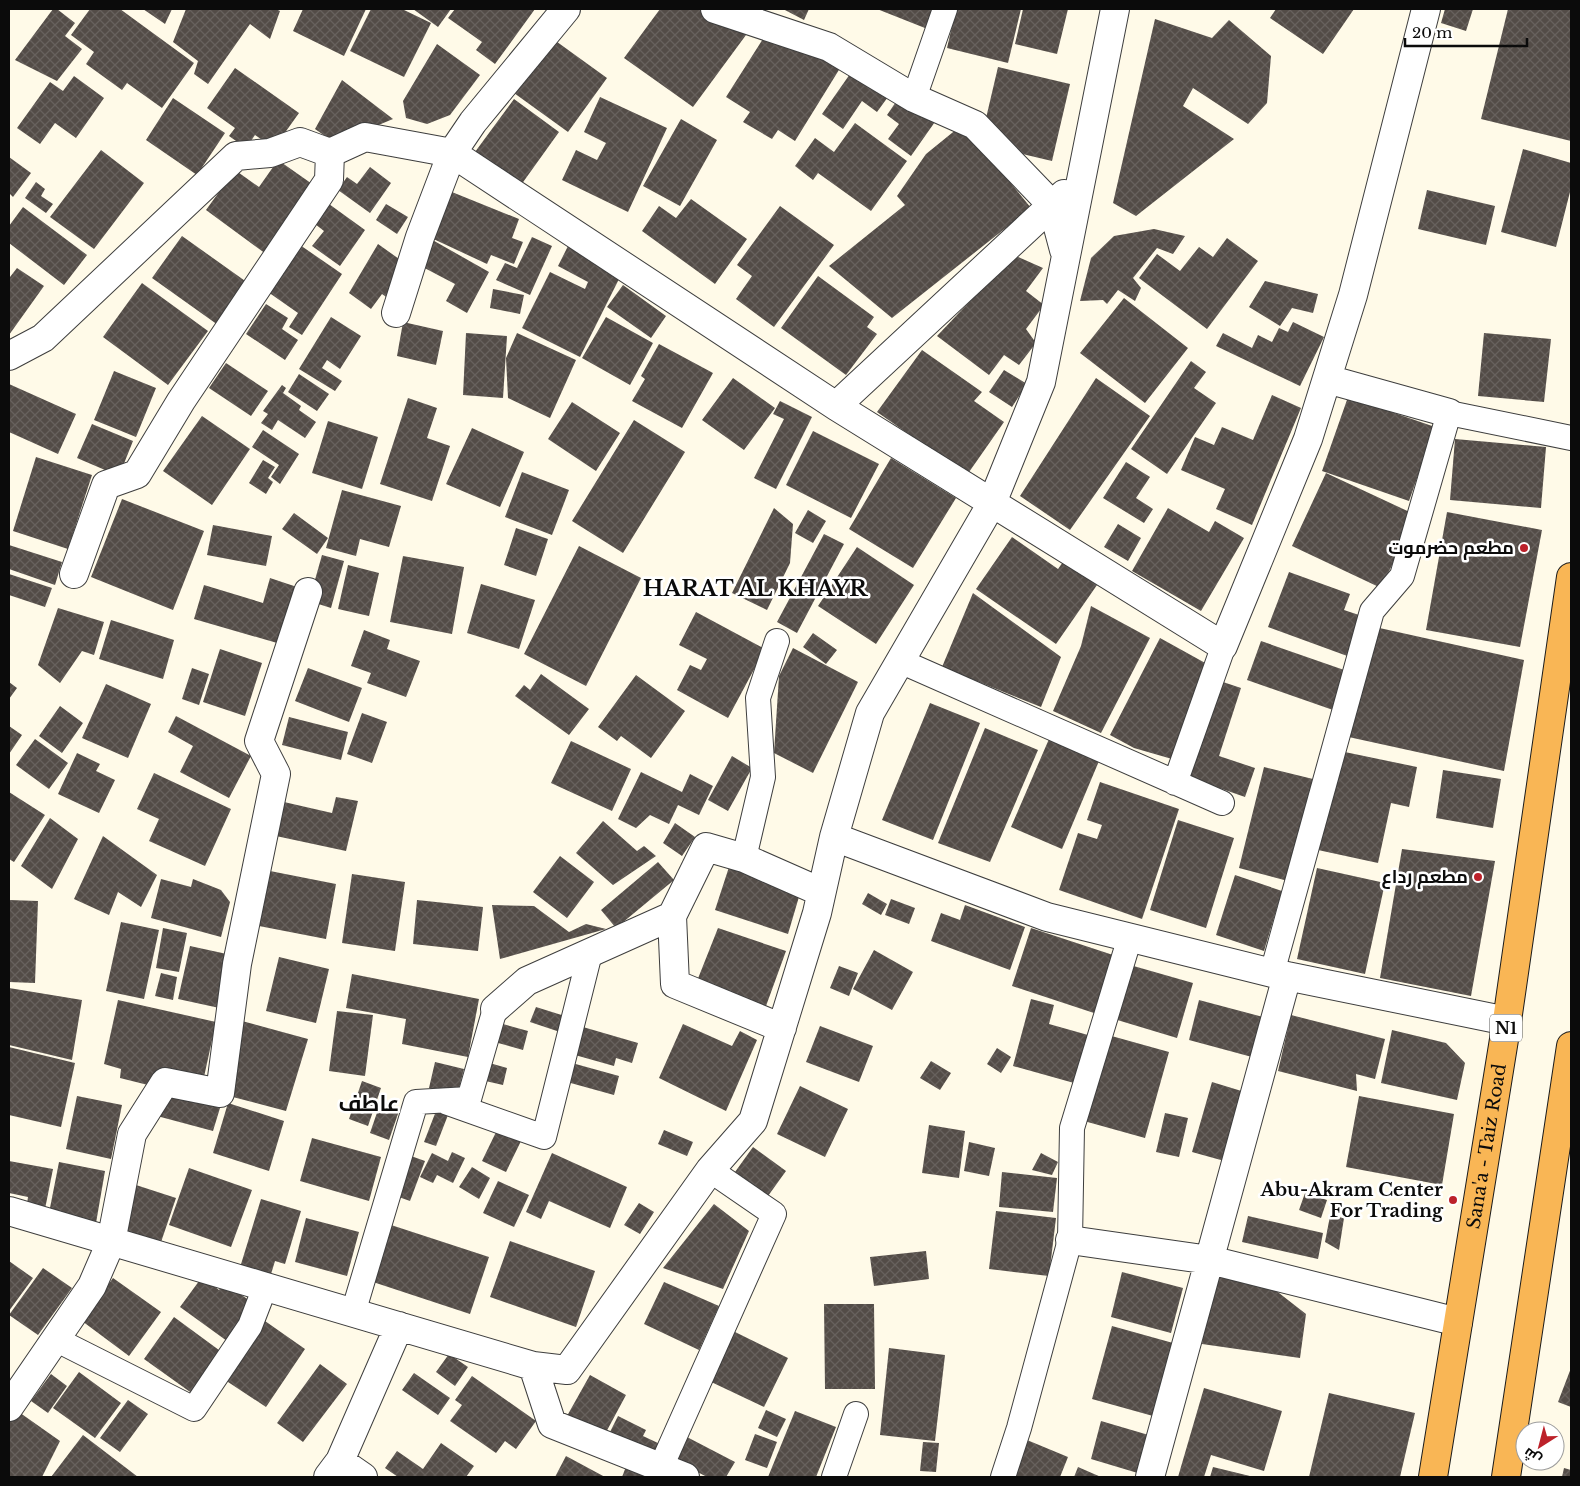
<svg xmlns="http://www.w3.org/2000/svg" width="1580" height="1486" font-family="'Libre Baskerville',Cairo,serif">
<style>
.building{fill:url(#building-cross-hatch)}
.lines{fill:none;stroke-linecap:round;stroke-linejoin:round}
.service-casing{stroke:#3e3e3e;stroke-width:26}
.minor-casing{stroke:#3e3e3e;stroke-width:30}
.trunk-casing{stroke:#1c1c1c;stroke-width:30}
.service{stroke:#fff;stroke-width:24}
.minor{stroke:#fff;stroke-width:28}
.trunk{stroke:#f9b655;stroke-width:28}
.poi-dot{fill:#bc212a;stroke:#fff;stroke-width:2}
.labels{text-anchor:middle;stroke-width:5;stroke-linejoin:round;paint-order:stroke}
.shield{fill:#fff;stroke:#545454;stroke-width:1}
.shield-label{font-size:16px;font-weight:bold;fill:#0b0b0b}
.poi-label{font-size:18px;font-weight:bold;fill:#0b0b0b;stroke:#fff;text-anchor:end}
.street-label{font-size:18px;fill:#0b0b0b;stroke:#fff}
.district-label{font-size:22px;font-weight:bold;fill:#0b0b0b;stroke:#fff}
</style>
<defs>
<pattern id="building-cross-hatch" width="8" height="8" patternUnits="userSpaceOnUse" patternTransform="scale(1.25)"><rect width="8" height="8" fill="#534c47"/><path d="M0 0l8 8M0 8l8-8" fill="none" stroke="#67615d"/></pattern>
</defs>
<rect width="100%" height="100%" fill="#fffae8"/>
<path class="building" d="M53 9H57L75 23 65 36 82 49 57 81 15 60Z
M90 9H120L194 63 162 108 127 83 122 90 86 64 94 52 71 35Z
M143 9H172L165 24Z
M186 9H276L280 11 270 39 250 24 208 84 194 74 198 61 173 42Z
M303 9H366L344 56 293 31Z
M371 9H402L431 23 404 77 350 51Z
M413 9H451L438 27Z
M455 9H535L495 64 476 50 482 42 448 18Z
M660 9H710L746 35 693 107 624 58Z
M783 9H809L804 20Z
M877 9H938L930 30Z
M956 9H1021L1008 63 947 48Z
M1023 9H1068L1057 54 1015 44Z
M1276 9H1354L1323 54 1270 18Z
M1445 9H1473L1466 31 1441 23Z
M1508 9H1571V141L1481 119Z
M1155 19 1212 38 1229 20 1271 56 1267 103 1248 124 1193 88 1183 106 1234 139 1136 216 1113 203Z
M768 31 842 65 795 141 778 130 772 139 743 122 750 112 726 97Z
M553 39 607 78 568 132 514 93Z
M437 44 480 75 450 115 427 124 406 118 403 101Z
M857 64 893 90 877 112 862 101 843 129 822 114Z
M998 67 1070 84 1052 161 1001 149 983 131Z
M235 68 299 113 274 148 255 135 246 148 229 136 235 128 207 108Z
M74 76 104 98 76 138 55 123 40 144 17 128 50 82 63 91Z
M342 80 393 119 335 143 315 129Z
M902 93 937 119 911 156 888 139 899 124 887 115Z
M600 97 667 128 628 212 562 180 576 150 597 160 606 143 584 132Z
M173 98 225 133 197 175 146 140Z
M514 99 559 132 521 185 475 152Z
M681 119 717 140 680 206 643 186Z
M855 123 907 161 871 211 818 173 813 180 795 166 815 138 834 152Z
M963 124 1031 208 892 318 829 266 905 205 897 196 926 154Z
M1523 149 1571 163V188L1556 247 1501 232Z
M101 150 144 183 94 249 50 217Z
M9 157 31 173 13 197 9 193Z
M278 160 315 186 266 254 206 210 235 170 259 187Z
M370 167 391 183 370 213 338 190 347 177 357 184Z
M36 182 45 189 41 196 53 204 46 213 25 198Z
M442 188 519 219 512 238 523 242 514 264 491 255 487 264 427 236Z
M1427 190 1495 206 1486 245 1418 229Z
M691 199 747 239 715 284 642 231 659 206 676 218Z
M329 204 365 230 340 266 312 246 324 231 315 224Z
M386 204 408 217 397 234 376 220Z
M780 206 834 245 774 327 736 299 752 276 737 265Z
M23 207 87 255 64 285 9 243V226Z
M1154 229 1185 236 1173 254 1157 248 1133 278 1141 288 1135 301 1118 290 1107 304 1103 300 1080 301 1091 258 1114 236Z
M182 236 248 283 218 325 152 278Z
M532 237 552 246 530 295 496 280 505 263 517 268Z
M429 238 489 272 467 313 446 301 455 284 415 263Z
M1227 238 1258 261 1207 329 1139 278 1157 254 1180 271 1199 247 1213 257Z
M378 244 416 271 393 302 382 294 371 309 349 293Z
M300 245 342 274 302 335 289 327 298 313 268 292Z
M568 246 622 273 580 357 522 328 550 272 585 289 588 282 558 266Z
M1014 255 1043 268 1026 291 1044 305 1026 329 1036 343 1019 365 1004 355 989 375 937 336Z
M17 268 44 286 9 335V277H10Z
M818 276 874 317 867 327 877 334 846 375 781 328Z
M1265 281 1318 294 1313 313 1292 308 1280 326 1249 307Z
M142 283 208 331 168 385 103 337Z
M623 285 666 316 651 338 607 307Z
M493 289 524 295 520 314 490 308Z
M1124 298 1188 348 1145 403 1080 353Z
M266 304 288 318 282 329 298 340 285 360 246 334Z
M331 317 361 336 340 369 327 360 322 368 342 381 335 391 299 369Z
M606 317 653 343 630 385 582 358Z
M403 322 443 331 436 365 397 356Z
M1293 322 1324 337 1300 386 1216 346 1223 333 1252 348 1258 335 1272 342 1279 328 1288 332Z
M466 333 507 336 503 398 463 395Z
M517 333 576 360 550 418 508 398 506 358Z
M1484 333 1551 339 1544 402 1478 396Z
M659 344 713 373 682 428 632 401 645 379 641 376Z
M922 350 982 392 974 401 1004 422 967 475 877 412Z
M1191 361 1206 372 1194 388 1216 403 1167 474 1131 449Z
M226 363 268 391 251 416 209 388Z
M1004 370 1027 384 1012 407 989 392Z
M114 371 156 388 136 437 94 420Z
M299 374 329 394 317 411 288 392Z
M733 378 775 408 744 450 702 420Z
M1096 378 1150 416 1070 530 1020 496Z
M9 384 76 414 58 454 9 432Z
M282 385 286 388 283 393 301 406 299 410 316 422 305 438 278 420 272 430 261 423 268 414 263 411Z
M1272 395 1301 408 1252 525 1216 509 1225 489 1181 470 1195 437 1214 445 1222 427 1253 440Z
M1348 397 1435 427 1409 501 1322 471Z
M408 398 437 408 427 438 450 446 432 501 380 484Z
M780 401 812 417 776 489 754 478 784 419 773 414Z
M572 402 620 433 596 471 548 439Z
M202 416 250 449 212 505 163 471Z
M634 420 685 452 623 553 572 521Z
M328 421 378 437 362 489 312 473Z
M92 424 133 441 119 476 77 458Z
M472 428 524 452 500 507 446 484Z
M263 430 299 454 280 484 271 477 279 465 252 447Z
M813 431 879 464 851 518 786 485Z
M1455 439 1546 447 1541 508 1450 500Z
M36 457 92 475 68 549 13 531Z
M891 458 956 498 913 568 849 529Z
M263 460 275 467 268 478 273 482 266 494 249 483Z
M1126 462 1150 477 1136 498 1153 509 1144 523 1103 498Z
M522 472 569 490 552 535 505 517Z
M1326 473 1416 515 1381 588 1292 546Z
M342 490 401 506 389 547 360 539 356 556 326 548Z
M122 499 204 531 173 610 91 577Z
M774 508 793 524 790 563 767 610 732 593Z
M1168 508 1209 532 1215 521 1244 538 1201 611 1132 571Z
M808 510 826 521 813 543 795 533Z
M1447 512 1542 530 1520 647 1426 630Z
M294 513 328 538 317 554 282 529Z
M1118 524 1141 538 1128 561 1104 547Z
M213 525 272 536 266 566 207 555Z
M516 528 548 539 536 576 504 565Z
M824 534 844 544 797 633 777 622Z
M1012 537 1058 569 1063 562 1097 585 1056 644 976 589Z
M9 545 62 562 55 585 9 569Z
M579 546 641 578 586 686 524 654Z
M857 547 914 585 876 644 818 606Z
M322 555 344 561 331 608 309 601Z
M403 556 464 567 452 634 390 622Z
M348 565 379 573 369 616 338 609Z
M1289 572 1350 594 1344 610 1365 617 1350 657 1268 627Z
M9 574 52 588 45 607 9 595Z
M270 578 300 588 284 645 194 619 204 585 263 603Z
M481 584 535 600 519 649 467 633Z
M973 593 1061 657 1041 707 942 667Z
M1091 606 1150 638 1101 733 1053 711 1081 646Z
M58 608 104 622 94 655 82 651 60 683 38 665Z
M696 612 765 649 728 718 677 690 690 665 701 670 707 659 679 645Z
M111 620 174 640 163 679 99 659Z
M1375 627 1524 660 1504 771 1344 736Z
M364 630 390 640 387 649 420 661 406 697 367 683 371 673 351 666Z
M813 633 837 650 826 664 803 647Z
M1160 638 1207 664 1172 759 1134 748 1110 735Z
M1261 641 1347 671 1333 710 1247 680Z
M793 648 858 682 813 773 774 753 779 676Z
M220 649 262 663 245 716 203 702Z
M192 668 209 674 199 705 182 699Z
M308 668 362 688 349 722 295 701Z
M541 674 589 709 569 735 515 696 524 685 530 690Z
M636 675 685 711 651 758 621 736 617 741 598 727Z
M1217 680 1241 688 1219 756 1255 768 1245 797 1185 776Z
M9 682 17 688 9 699Z
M106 684 151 704 128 758 82 738Z
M930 703 980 723 933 840 882 820Z
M60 706 83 723 62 753 39 736Z
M362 713 387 722 372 763 347 754Z
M176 716 251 756 229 798 180 772 193 746 168 732Z
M289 717 348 732 341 760 282 745Z
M9 726 22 735 9 754Z
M985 728 1038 750 990 862 938 843Z
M35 739 68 763 49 789 16 765Z
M1049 739 1099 761 1062 849 1011 827Z
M571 741 631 769 612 811 551 783Z
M1340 751 1417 767 1409 807 1391 803 1378 863 1318 850Z
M77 753 100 764 96 771 115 780 99 813 58 794Z
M732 756 752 768 728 811 708 800Z
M1264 767 1313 779 1288 881 1239 868Z
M1443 770 1501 779 1493 828 1436 818Z
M641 772 682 792 690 774 713 786 699 815 678 805 669 824 650 815 636 828 618 819Z
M154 773 231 809 205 866 149 841 159 819 137 809Z
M1100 782 1179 809 1142 919 1059 890 1078 833 1097 839 1102 825 1087 820Z
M9 792 45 815 14 862 9 859Z
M336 797 358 801 346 851 276 836 284 802 332 813Z
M50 818 78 839 52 889 21 866Z
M1178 820 1234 838 1206 928 1150 910Z
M603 821 637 851 644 846 656 856 613 885 576 853Z
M675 823 695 837 682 856 663 843Z
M103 836 157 875 141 907 118 892 109 915 74 899Z
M1402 849 1495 861 1471 996 1380 978Z
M560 856 594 882 567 918 533 892Z
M658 862 674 880 616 928 601 910Z
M729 867 801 890 788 934 715 910Z
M1317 868 1385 883 1365 974 1297 959Z
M270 871 336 884 326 939 259 926Z
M352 874 405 882 395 951 342 943Z
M1235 875 1282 891 1264 951 1216 935Z
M161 879 191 887 193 879 221 890 230 902 221 937 151 918Z
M868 893 887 904 881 915 862 904Z
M891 899 915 908 909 924 885 915Z
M9 900 38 901 35 983 9 982Z
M417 900 483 907 478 951 413 944Z
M492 905 534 906 569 932 586 924 606 929 500 959Z
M965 905 1025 927 1010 970 931 941 941 913 960 920Z
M121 922 159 930 144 999 106 991Z
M163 928 187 933 179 972 156 968Z
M718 928 786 951 762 1017 697 981Z
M1031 928 1116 956 1097 1014 1012 986Z
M190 946 236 956 224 1009 178 999Z
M874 950 913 972 892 1010 853 989Z
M279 957 329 969 316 1023 266 1011Z
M1130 965 1193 983 1177 1038 1114 1019Z
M839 966 858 973 849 996 830 988Z
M161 973 177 977 173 1000 155 996Z
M352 974 479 999 468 1057 402 1044 406 1019 346 1008Z
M9 988 82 1000 72 1060 9 1045Z
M1031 999 1054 1005 1049 1024 1088 1035 1074 1083 1013 1066Z
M118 1000 216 1022 202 1086H152L120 1078 121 1069 104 1064Z
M1199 1000 1263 1017 1252 1057 1189 1040Z
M536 1007 568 1017 563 1033 530 1022Z
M337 1011 373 1015 365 1076 329 1071Z
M1291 1015 1385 1039 1375 1079 1356 1074 1357 1091 1278 1071Z
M242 1021 308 1039 286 1111 229 1096Z
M496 1022 528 1031 523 1050 491 1041Z
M683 1024 732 1046 740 1031 757 1040 726 1111 659 1078Z
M820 1026 873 1046 859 1082 806 1062Z
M583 1027 638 1043 632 1063 616 1058 614 1066 575 1055Z
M1392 1030 1446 1043 1465 1063 1457 1100 1381 1083Z
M1108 1035 1169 1052 1145 1138 1084 1121Z
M9 1047 75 1063 61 1127 9 1115Z
M997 1048 1011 1057 1001 1073 987 1064Z
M931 1061 951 1073 940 1090 920 1078Z
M435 1062 464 1069 457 1096 429 1088Z
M486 1062 507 1068 503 1085 481 1080Z
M572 1063 619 1076 614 1095 567 1082Z
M362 1081 381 1088 368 1126 349 1119Z
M1212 1082 1248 1093 1228 1162 1192 1152Z
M800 1086 848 1109 825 1157 777 1134Z
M164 1092 220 1108 213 1131 157 1116Z
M77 1096 122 1105 111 1159 66 1149Z
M1359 1096 1454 1114 1442 1185 1346 1167Z
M381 1101 400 1108 389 1140 370 1133Z
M228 1103 284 1121 269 1171 213 1153Z
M436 1111 448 1115 436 1146 424 1142Z
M1165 1113 1188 1118 1179 1157 1156 1152Z
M929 1125 965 1131 959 1178 922 1173Z
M497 1130 521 1141 506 1172 482 1161Z
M664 1130 693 1142 687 1156 658 1144Z
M312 1138 381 1157 369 1201 300 1181Z
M969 1142 995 1148 989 1176 964 1171Z
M753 1147 786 1171 768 1196 735 1172Z
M452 1152 465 1158 453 1183 437 1175 433 1183 420 1177 432 1153 448 1161Z
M552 1153 627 1187 610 1228 549 1201 541 1219 526 1212Z
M1041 1153 1058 1162 1052 1175 1032 1170Z
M411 1156 425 1161 410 1201 396 1196Z
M9 1161 53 1169 45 1209 27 1204 28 1197 9 1193Z
M59 1162 105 1171 96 1223 49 1213Z
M472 1167 490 1178 479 1199 459 1187Z
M189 1168 252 1190 231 1247 169 1225Z
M1002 1172 1057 1178 1053 1212 999 1207Z
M498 1181 529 1195 514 1227 483 1213Z
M136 1185 176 1198 159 1248 119 1234Z
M1305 1193 1327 1200 1321 1218 1299 1210Z
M261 1199 301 1211 285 1264 275 1261 268 1284 238 1274Z
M639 1203 654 1212 640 1234 624 1225Z
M714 1204 749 1231 723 1289 663 1268Z
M996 1211 1056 1218 1049 1276 989 1269Z
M1248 1216 1323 1233 1318 1259 1242 1242Z
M1330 1216 1344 1218 1339 1250 1325 1242Z
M306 1218 359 1232 347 1276 295 1262Z
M388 1224 489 1257 470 1314 370 1281Z
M510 1241 595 1271 576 1327 490 1297Z
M926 1251 929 1279 874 1286 870 1257Z
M9 1261 33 1278 9 1311Z
M43 1268 72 1288 38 1335 9 1315Z
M1211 1270 1257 1276 1306 1314 1300 1358 1202 1344Z
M1122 1272 1183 1288 1171 1333 1111 1317Z
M202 1277 219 1290 224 1282 254 1304 227 1341 180 1307Z
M113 1278 161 1312 129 1356 82 1321Z
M664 1282 719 1306 699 1350 644 1324Z
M824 1304H874L875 1389H825Z
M174 1317 223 1353 193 1394 144 1359Z
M265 1321 305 1349 266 1407 225 1380Z
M1112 1326 1173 1343 1153 1416 1092 1399Z
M731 1330 788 1358 764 1407 707 1380Z
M889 1348 945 1355 935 1441 880 1435Z
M449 1354 468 1367 455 1386 436 1372Z
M320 1364 347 1384 303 1442 277 1423Z
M1571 1368V1407L1558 1402Z
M79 1372 121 1403 95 1438 53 1408Z
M414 1373 450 1398 438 1415 402 1390Z
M51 1374 67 1386 48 1413 31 1401Z
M590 1375 626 1395 604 1436 567 1416Z
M472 1376 536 1421 516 1449 505 1441 496 1453 450 1421 462 1405 455 1400Z
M1204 1388 1282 1411 1264 1471 1211 1455 1204 1477H1178Z
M1329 1393 1415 1413 1400 1477H1309Z
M128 1400 148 1414 120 1452 100 1438Z
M16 1410 60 1441 42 1477H9V1421Z
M766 1410 786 1419 777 1437 758 1428Z
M795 1411 836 1427 816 1477H768Z
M618 1416 646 1430 643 1436 660 1444 654 1457 609 1434Z
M1101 1421 1152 1436 1141 1474 1091 1459Z
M755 1434 777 1442 767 1468 745 1460Z
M83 1435 138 1477H51Z
M685 1436 735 1462 726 1477H707L673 1459Z
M1027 1440 1068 1457 1060 1477H1013Z
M923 1442 939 1443 936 1472 920 1471Z
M441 1443 474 1466 466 1477H398L385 1468 397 1451 423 1469Z
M566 1456 605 1477H555Z
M627 1464 664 1477H622Z
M1078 1467 1101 1477H1074Z
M1213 1467 1254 1477H1210Z
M1564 1468 1571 1470V1477H1562Z"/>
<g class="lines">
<defs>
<path id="service" d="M914 98 945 9
M900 661 1222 803
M1175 783 1226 639
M744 858 763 777 758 698 777 641
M1272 973 1372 611 1402 576 1449 413 1571 438
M448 1103 544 1137 590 953
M353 1313 416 1102 469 1099 495 1009
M55 1339 194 1409 250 1326 265 1287
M661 1467 774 1214 710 1170
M834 1477 856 1414
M1003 1477 1019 1428 1070 1240 1072 1128 1130 937"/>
<path id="minor" d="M715 9 829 47 914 98 975 125 1052 205 1064 250
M396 313 420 237 452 153 836 406 1223 646 1308 439 1353 295 1426 9
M9 356 43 338 236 156 270 153 300 142 330 153 365 137 452 153 473 122 566 9
M1327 379 1449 413
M836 406 1064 194
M74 574 106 485 137 474 181 401 329 180 330 153
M834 837 1047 917 1272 973 1507 1021
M672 916 675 984 782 1028
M495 1009 527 981 672 916 706 847 744 858 821 892
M9 1211 533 1366 552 1424 685 1477
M1070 1240 1210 1260 1458 1322
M533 1366 567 1370 710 1170 753 1121 817 913 834 837 870 713 992 503 1041 382 1115 9
M9 1407 92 1286 111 1242 132 1134 165 1082 220 1093 237 964 276 774 259 741 308 592
M340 1461 363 1477
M328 1477 340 1461 399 1326
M1150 1477 1287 976"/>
<g id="trunk">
<path id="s1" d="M1433 1477 1507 1021 1571 577"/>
<path d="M1506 1477 1571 1046"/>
</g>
</defs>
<use href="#service" class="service-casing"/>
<use href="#minor" class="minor-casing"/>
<use href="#trunk" class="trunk-casing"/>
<use href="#service" class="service"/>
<use href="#minor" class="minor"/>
<use href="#trunk" class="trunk"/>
</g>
<g class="poi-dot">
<circle cx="1524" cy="548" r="5"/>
<circle cx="1478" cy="877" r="5"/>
<circle cx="1453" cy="1200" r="5"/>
</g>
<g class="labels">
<rect class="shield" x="1490" y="1014.5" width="32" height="27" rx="4"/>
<g class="shield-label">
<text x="1506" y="1034">N1</text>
</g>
<g class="poi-label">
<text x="1514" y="554">مطعم حضرموت</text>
<text x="1468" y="883">مطعم رداع</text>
<text x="1443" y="1196">Abu-Akram Center<tspan x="1443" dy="21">For Trading</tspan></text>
</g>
<g class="street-label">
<text dy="6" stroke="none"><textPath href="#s1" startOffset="335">Sana'a - Taiz Road</textPath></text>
</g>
<g class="district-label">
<text x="755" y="596">HARAT AL KHAYR</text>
<text x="369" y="1111">عاطف</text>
</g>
</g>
<rect width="1580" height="1486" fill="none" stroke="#0b0b0b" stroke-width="20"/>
<g transform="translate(1540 1446) rotate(216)"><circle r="24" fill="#ffffff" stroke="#9d9d9d"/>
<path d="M0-4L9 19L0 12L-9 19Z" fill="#bc212a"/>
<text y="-8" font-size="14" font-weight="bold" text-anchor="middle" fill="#0b0b0b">ش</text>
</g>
<path d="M1405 38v8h122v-8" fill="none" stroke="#0b0b0b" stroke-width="2.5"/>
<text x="1412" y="38" font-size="15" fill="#0b0b0b" stroke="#ffffff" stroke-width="4" paint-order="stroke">20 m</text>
</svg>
